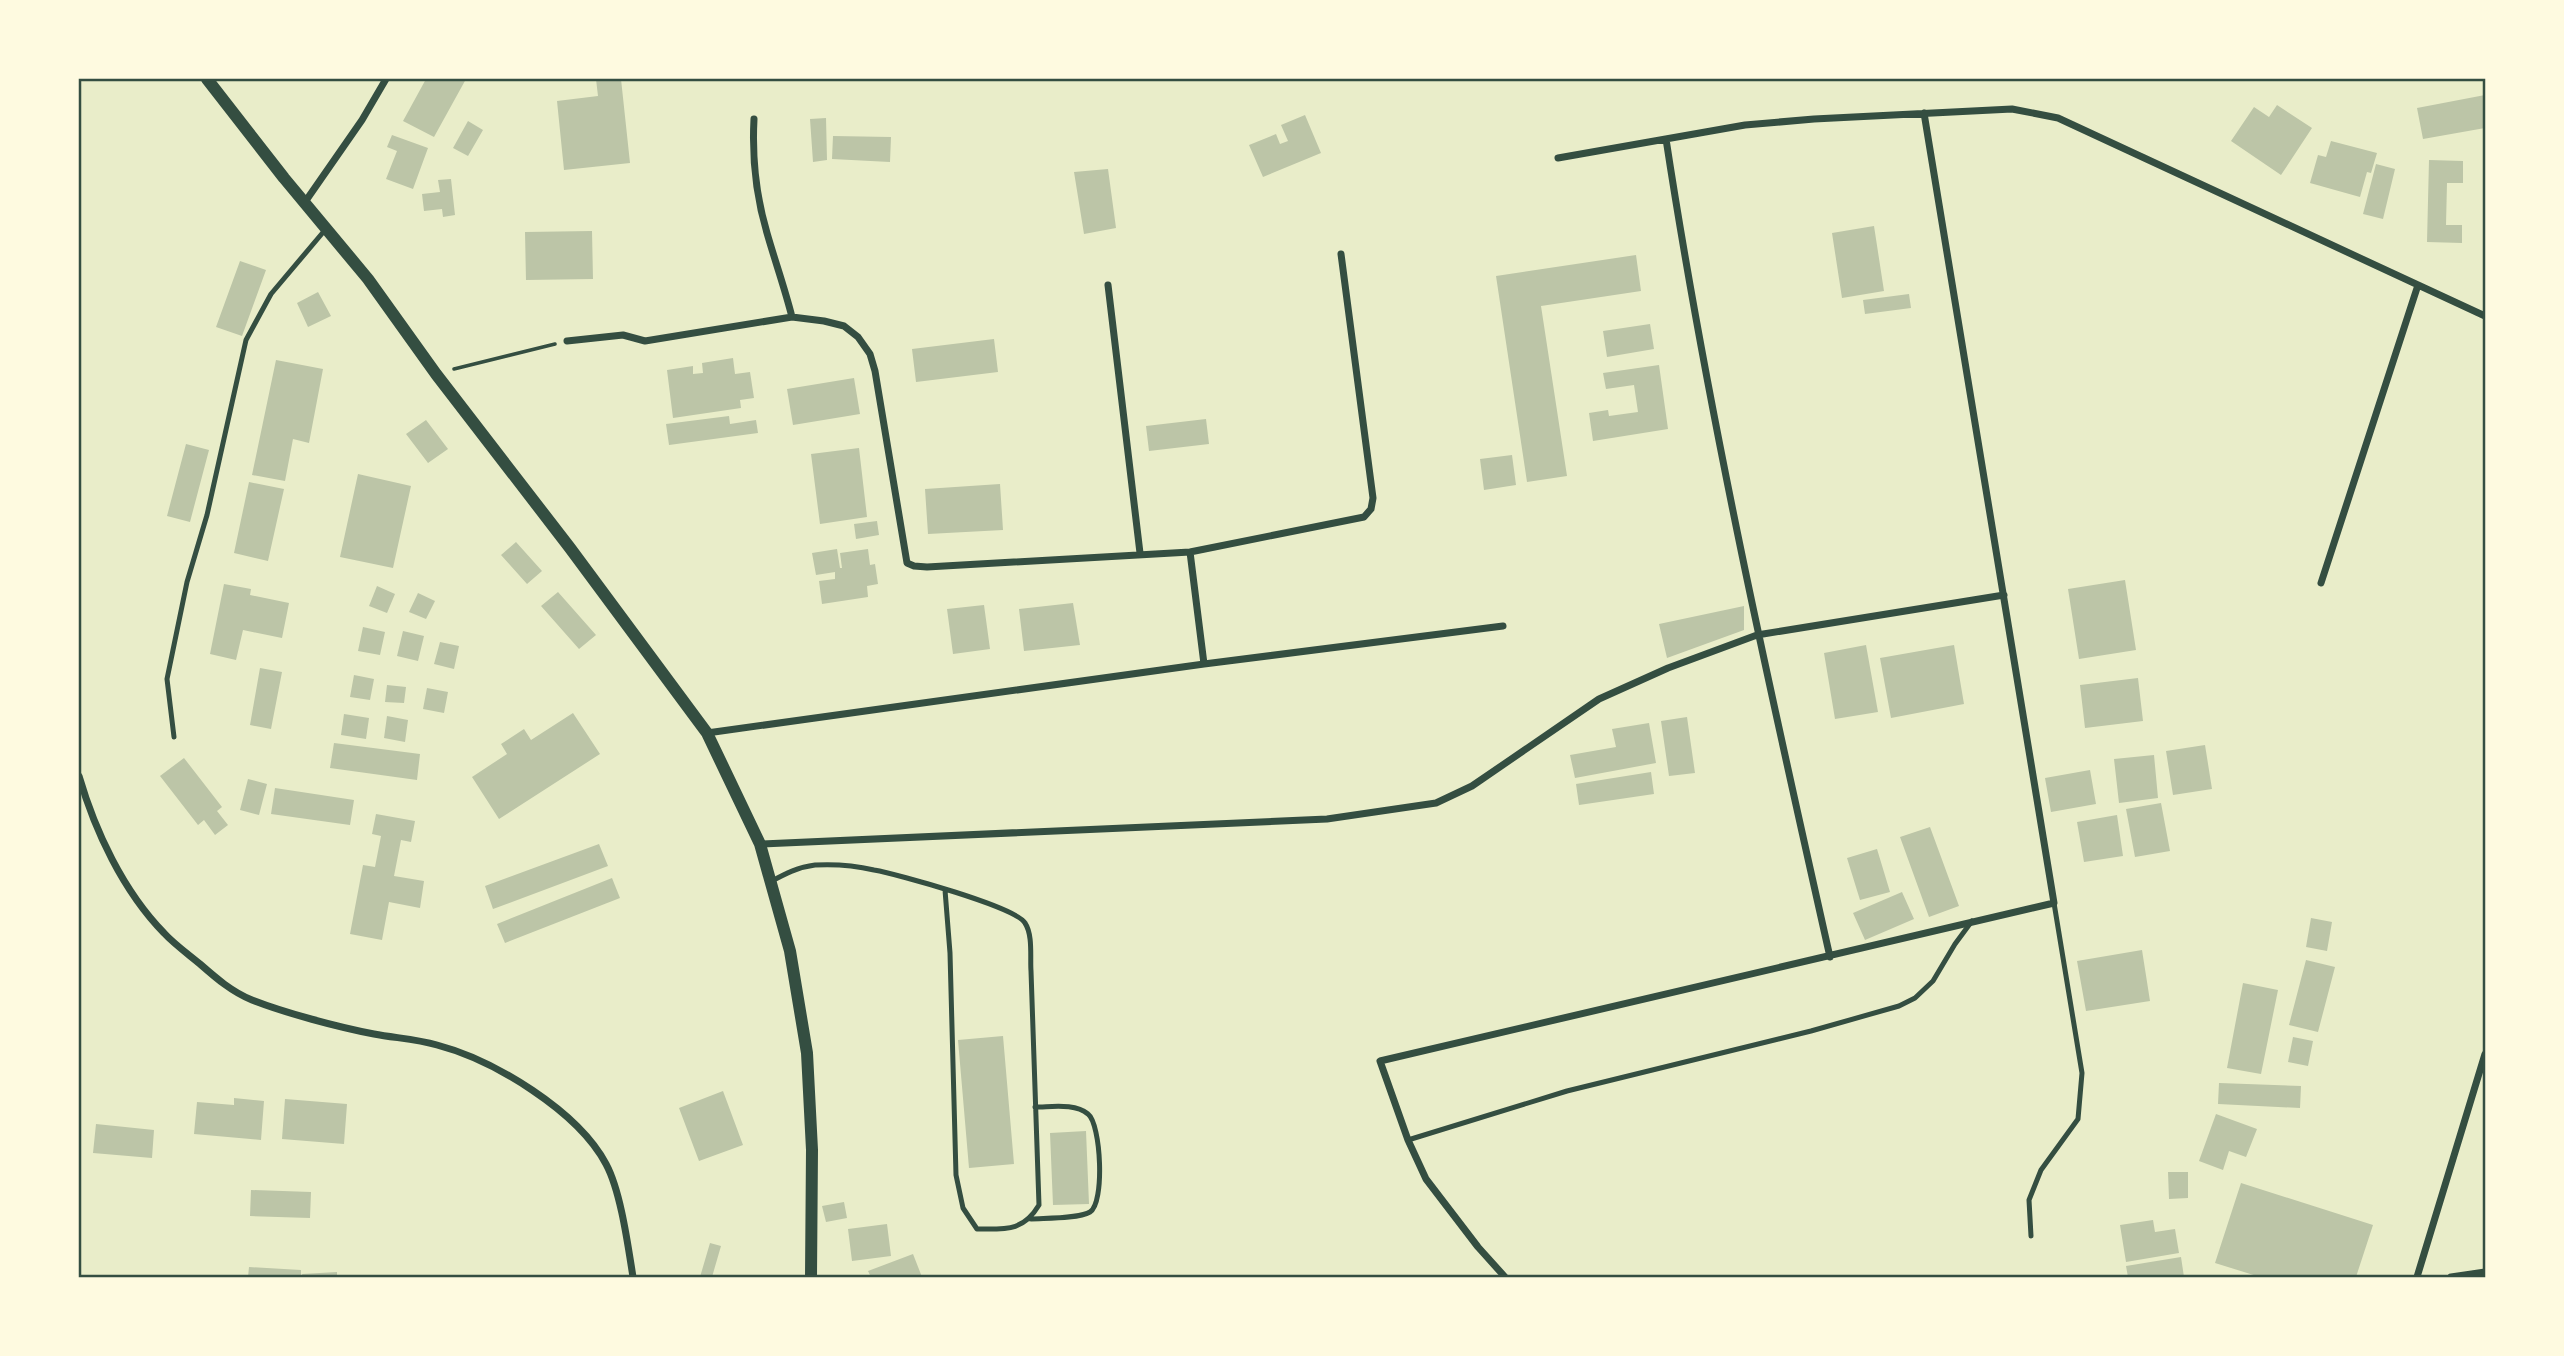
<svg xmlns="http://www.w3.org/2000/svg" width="2564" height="1356" font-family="'Alegreya Sans',sans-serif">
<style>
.building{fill:#bcc5a7}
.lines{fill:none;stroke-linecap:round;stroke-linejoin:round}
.path{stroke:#344e41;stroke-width:3.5}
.service{stroke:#344e41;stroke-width:5}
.minor{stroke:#344e41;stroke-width:7}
.tertiary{stroke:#344e41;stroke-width:12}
.neatline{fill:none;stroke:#344e41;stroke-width:2.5}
</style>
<rect width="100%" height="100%" fill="#e9edc9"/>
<path class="building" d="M426 79H466L434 137 403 121Z
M596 79H621L630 163 564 170 557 101 598 96Z
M2485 95V128L2423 139 2417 108Z
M2277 105 2312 128 2281 175 2231 141 2254 107 2269 117Z
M1305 115 1321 153 1263 177 1249 145 1276 134 1280 144 1288 141 1281 125Z
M826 118 827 160 813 162 810 119Z
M468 121 483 130 468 156 453 148Z
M392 135 428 148 413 189 386 179 397 151 387 147Z
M833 136 891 137 890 162 832 159Z
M2331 141 2377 153 2371 173 2367 172 2360 197 2310 183 2318 155 2326 157Z
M2429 160 2463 161V183H2447L2446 225H2462V243L2427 242Z
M2376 164 2395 169 2383 219 2363 214Z
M1108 169 1116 228 1084 234 1074 172Z
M451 179 455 215 443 217 442 209 424 211 422 194 440 192 438 180Z
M1874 226 1884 291 1842 298 1832 233Z
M592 231 593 279 526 280 525 232Z
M1636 255 1641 291 1541 306 1567 476 1527 482 1496 276Z
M240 261 266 270 242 336 216 327Z
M318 292 331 316 308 327 297 303Z
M1909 294 1911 308 1865 314 1863 300Z
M1650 324 1654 349 1607 357 1603 331Z
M994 339 998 372 916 382 912 349Z
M733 358 735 374 750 372 754 398 740 400 741 408 673 418 667 370 693 366V374L703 373 702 363Z
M276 360 323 369 309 443 293 439 285 481 252 475Z
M1659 365 1668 429 1593 441 1589 413 1608 410 1609 416 1638 412 1634 385 1606 389 1603 373Z
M854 378 860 414 793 425 787 389Z
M729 416 730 424 756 420 758 433 669 445 666 424Z
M1206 419 1209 444 1149 451 1146 426Z
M426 420 448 449 428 463 406 434Z
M186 444 209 450 190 522 167 516Z
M859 448 867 517 820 524 811 454Z
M1512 455 1516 485 1484 490 1480 459Z
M358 474 411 486 393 568 340 557Z
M249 482 284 489 268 561 234 553Z
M1000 484 1003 530 928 534 925 489Z
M877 521 879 535 856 539 854 524Z
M516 542 542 571 527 584 501 555Z
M837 549 840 568H842L840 553 868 549 870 565 875 564 878 584 867 586 868 597 822 604 819 581 835 579V572L816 575 812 553Z
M2125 580 2136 650 2079 659 2068 589Z
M224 584 251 589 250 595 289 603 282 638 243 630 236 660 210 654Z
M377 586 395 594 387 613 369 606Z
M558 592 596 635 579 649 541 606Z
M418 593 435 601 426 619 409 612Z
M1073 603 1080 645 1024 651 1019 609Z
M984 605 990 649 953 654 947 609Z
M1744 606V630L1667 658 1659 624Z
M363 627 385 632 380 655 358 651Z
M403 631 424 636 418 661 397 656Z
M440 642 459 646 454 669 434 664Z
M1866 645 1878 712 1835 719 1824 653Z
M1954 645 1964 704 1891 718 1880 658Z
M260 668 282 672 271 729 250 725Z
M354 675 374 679 370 700 350 697Z
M2138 678 2143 721 2085 728 2080 685Z
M387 685 406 687 404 703 385 702Z
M427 688 448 692 444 713 423 709Z
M573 713 600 754 499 819 472 777 507 754 501 744 524 729 531 740Z
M344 714 369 718 366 739 341 735Z
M387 716 408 720 405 742 384 738Z
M1687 717 1695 773 1669 776 1661 721Z
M1649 723 1656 763 1575 778 1570 755 1616 747 1612 729Z
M334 743 420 754 417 780 330 768Z
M2205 745 2212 789 2173 795 2166 751Z
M2154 755 2158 798 2119 803 2114 759Z
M184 758 222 807 217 811 228 825 215 835 204 820 198 825 160 776Z
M2090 770 2096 804 2051 812 2045 778Z
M1651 772 1654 794 1579 805 1576 784Z
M248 779 267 784 259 815 240 810Z
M275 788 354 800 350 825 271 814Z
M2161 803 2170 851 2135 857 2126 809Z
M376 814 415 821 411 842 401 840 394 876 424 881 420 908 389 902 382 940 350 934 363 865 375 867 381 836 372 834Z
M2117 815 2123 856 2084 862 2077 822Z
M1930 827 1959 906 1929 917 1900 837Z
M599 844 608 866 493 909 485 886Z
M1877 849 1890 892 1860 900 1847 858Z
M612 878 620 898 505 943 497 924Z
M1902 892 1914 919 1865 940 1853 913Z
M2311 918 2332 922 2327 951 2306 947Z
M2142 950 2150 1001 2086 1011 2077 961Z
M2306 960 2335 967 2318 1032 2289 1025Z
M2243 983 2278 990 2261 1074 2227 1068Z
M1003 1036 1014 1164 969 1168 958 1040Z
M2293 1037 2313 1041 2308 1066 2288 1062Z
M2219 1083 2301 1086 2300 1108 2218 1104Z
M723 1091 743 1145 699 1161 679 1108Z
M234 1098 264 1101 261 1140 194 1134 197 1102 234 1105Z
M285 1099 347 1104 344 1144 282 1139Z
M2216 1114 2257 1129 2246 1157 2229 1151 2223 1170 2199 1161Z
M96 1124 154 1130 152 1158 93 1153Z
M1086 1131 1089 1204 1053 1205 1050 1133Z
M2168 1172H2188V1198L2169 1199Z
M2241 1183 2373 1225 2356 1277H2260L2215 1263Z
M251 1190 311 1192 310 1218 250 1216Z
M844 1202 847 1218 826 1222 822 1206Z
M2153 1220 2155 1232 2175 1229 2179 1253 2126 1262 2120 1225Z
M887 1224 891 1256 852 1261 848 1229Z
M710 1243 721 1246 712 1277H700Z
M913 1254 922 1277H871L868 1271Z
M2181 1257 2184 1277H2128L2126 1266Z
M249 1267 301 1270V1277H248Z
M337 1272V1277H303L302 1274Z"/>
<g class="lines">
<path class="path" d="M454 369 555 344"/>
<path class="service" d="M174 737 167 679 187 582 207 515 246 340 271 294 325 230
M770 882C785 874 798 867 815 865 833 864 857 866 874 870 897 874 1016 907 1025 923 1033 935 1030 957 1031 971L1039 1205C1023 1232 1005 1229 977 1229L963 1208 956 1175 950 953 945 890
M1408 1140 1567 1091 1811 1031 1899 1006 1915 998 1933 981 1955 944 1972 921
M1031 1219C1046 1218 1078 1219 1090 1212 1105 1203 1101 1124 1088 1114 1075 1103 1052 1107 1035 1107
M2031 1236 2029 1200 2041 1170 2078 1119 2082 1073 2054 903"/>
<path class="minor" d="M754 119C752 157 756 196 767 233 775 261 785 289 792 317
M1666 139C1708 414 1769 686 1830 957
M1558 158 1745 125 1814 119 2012 109 2058 118 2485 316
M305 202 362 120 386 79
M1108 285 1140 553
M567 341 623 335 645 341 792 317 824 321 844 326 858 337 870 354 875 371 907 563 914 566 927 567 1190 552 1364 517 1371 509 1373 498 1341 254
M1190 552 1204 664
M2321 583 2418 285
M707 733 1204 664 1503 626
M79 776C95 831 123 891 164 933 174 944 188 954 200 964 216 978 232 992 252 1000 285 1013 338 1027 374 1034 395 1038 416 1039 437 1045 494 1060 578 1111 606 1164 621 1192 628 1246 633 1277
M760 844 1327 819 1436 803 1472 786 1599 699 1668 668 1757 635 2004 595
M1505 1277 1478 1247 1426 1179 1408 1140 1380 1061 2054 903 1924 113
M2417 1277 2485 1054
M2451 1277 2485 1272"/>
<path class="tertiary" d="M207 79 284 178 368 279 436 374 570 548 707 733 760 844 790 951 807 1053 812 1150 811 1277"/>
</g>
<rect width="2564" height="1356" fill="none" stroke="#fefae0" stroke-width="161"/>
<rect x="80" y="80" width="2404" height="1196" class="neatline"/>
</svg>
